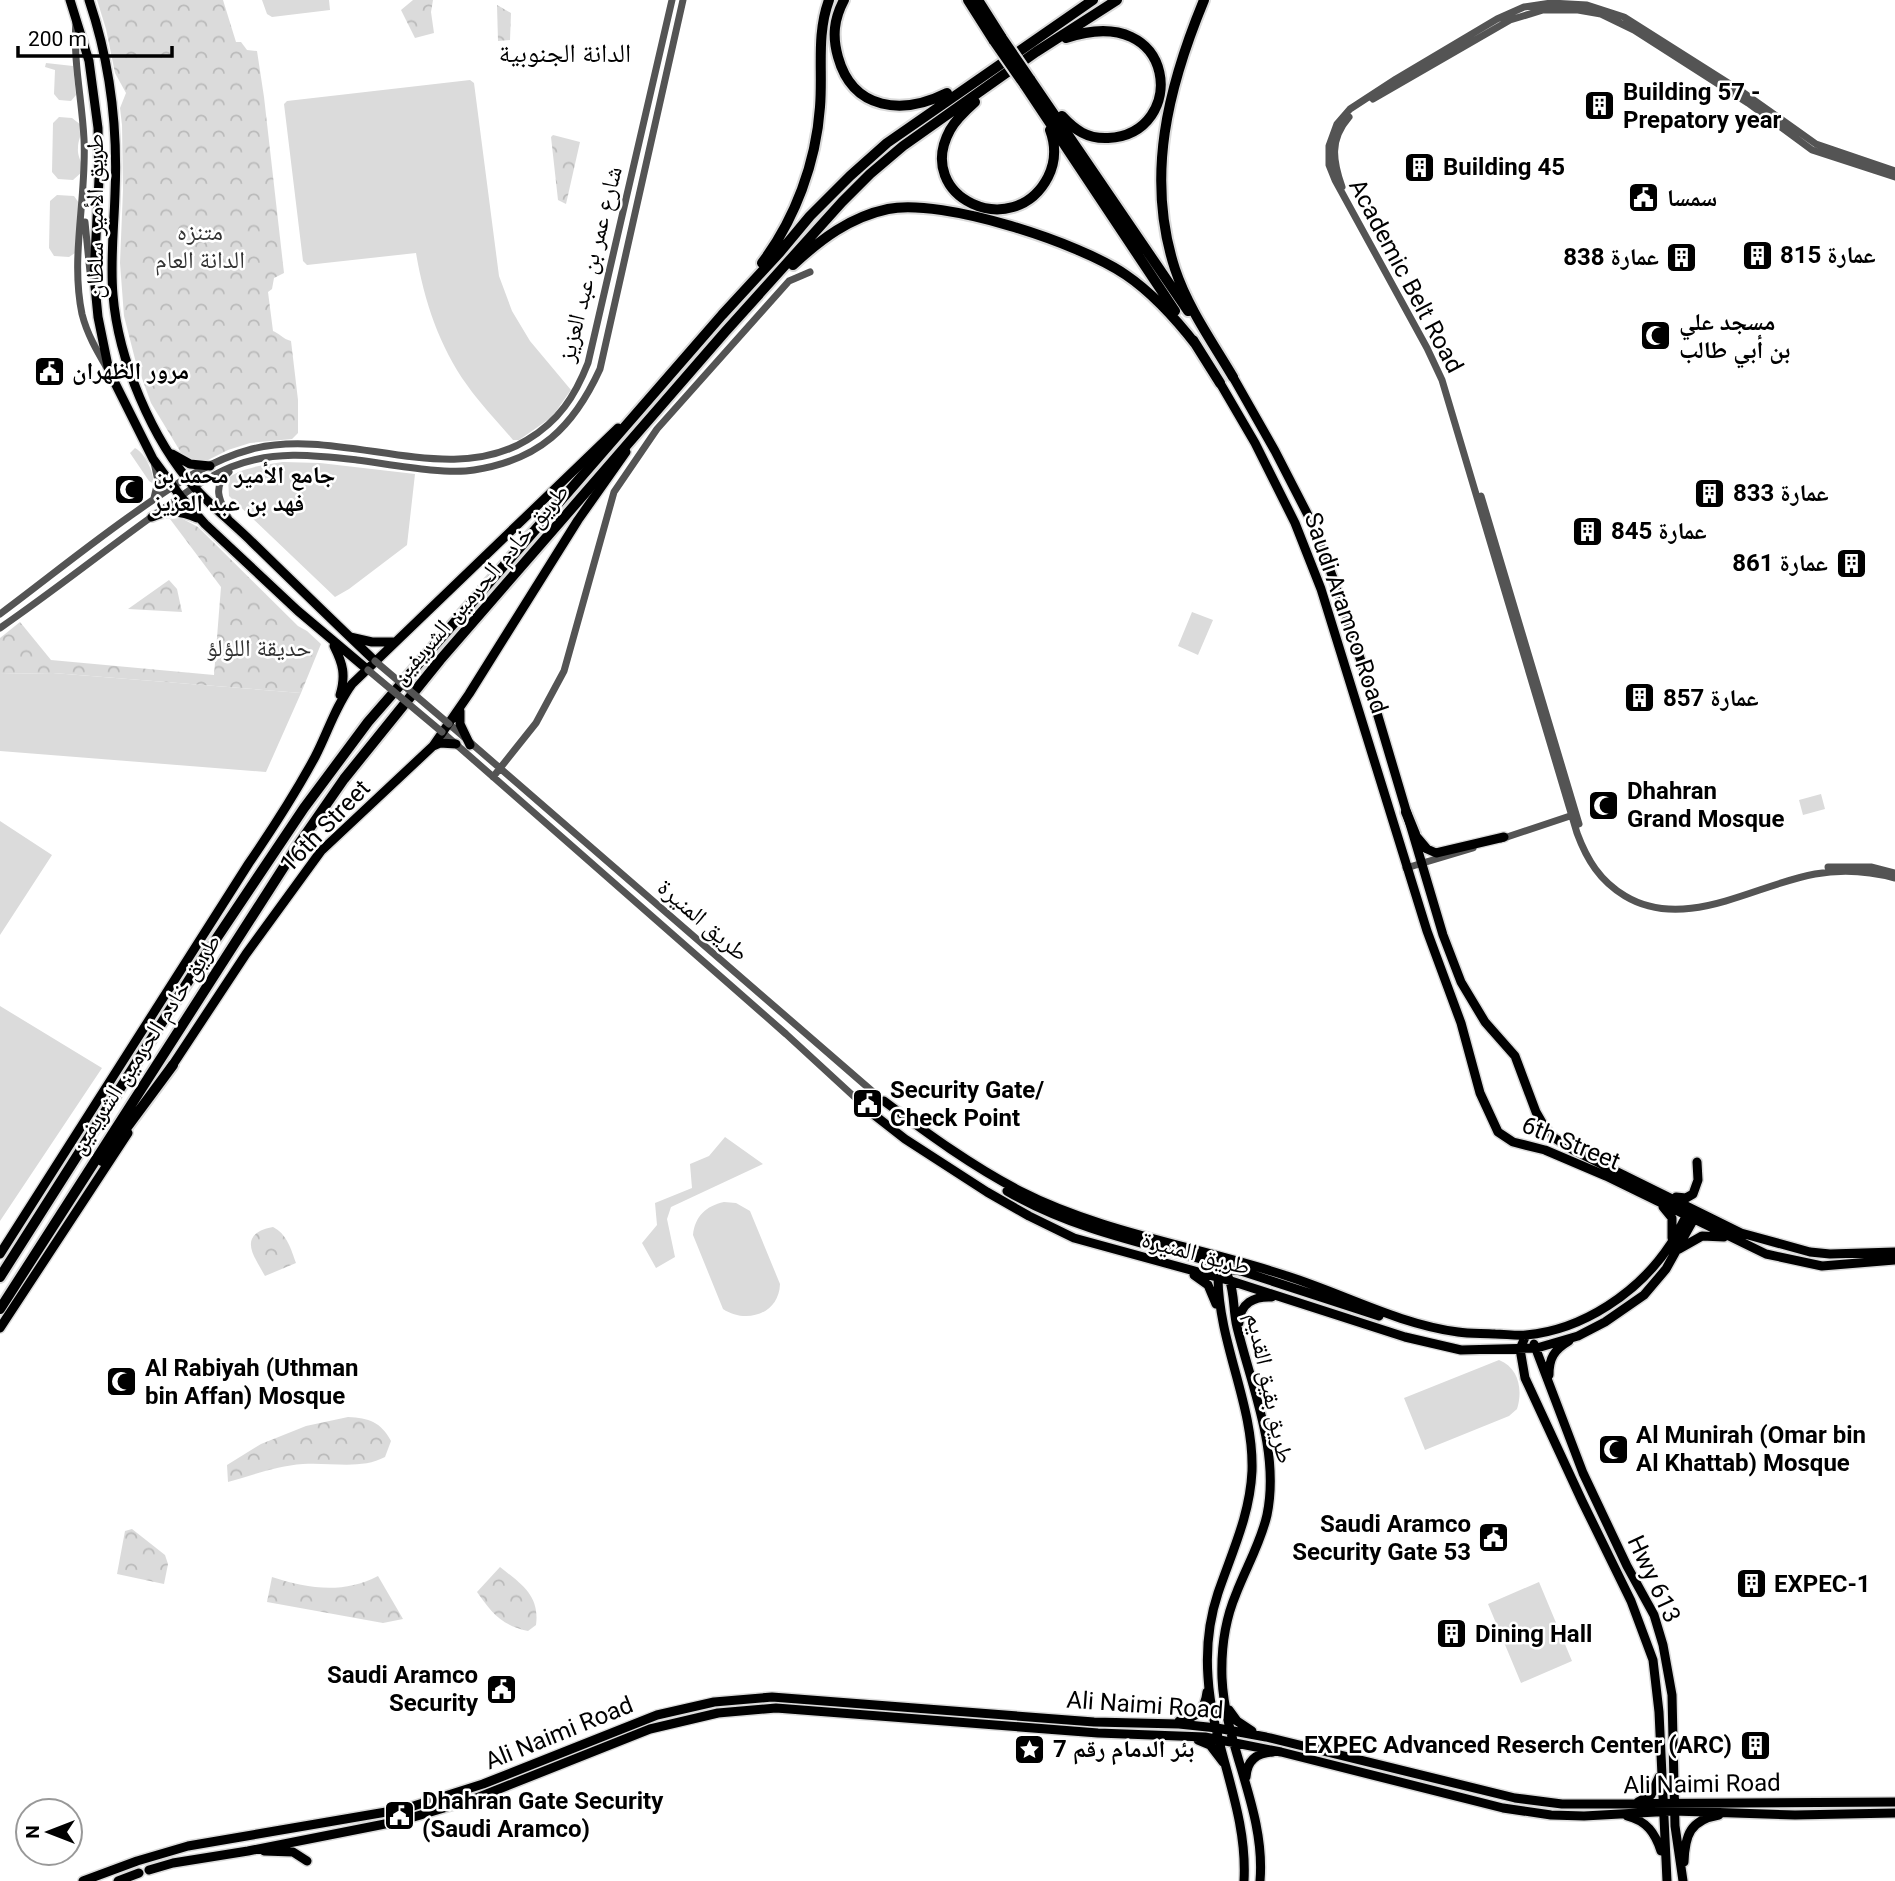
<svg xmlns="http://www.w3.org/2000/svg" width="1895" height="1881" font-family="Roboto,'Noto Naskh Arabic',sans-serif">
<style>
.grass{fill:#dbdbdb}
.park{fill:url(#park-crowns)}
.lines{fill:none;stroke-linecap:round;stroke-linejoin:round}
.major-tunnel{stroke:#d9d9d9;stroke-width:9;stroke-dasharray:9 4.5;stroke-linecap:butt}
.major-casing{stroke:#dbdbdb;stroke-width:12}
.highway-casing{stroke:#dbdbdb;stroke-width:14}
.minor{stroke:#545454;stroke-width:7}
.major{stroke:#000;stroke-width:9}
.highway{stroke:#000;stroke-width:10}
.highway-bridge-casing{stroke:#dbdbdb;stroke-width:14;stroke-linecap:butt}
.minor-bridge{stroke:#545454;stroke-width:7}
.highway-bridge{stroke:#000;stroke-width:10}
.labels{text-anchor:middle;stroke-width:5;stroke-linejoin:round;paint-order:stroke}
.poi-label{font-size:24px;font-weight:bold;fill:#000;stroke:#fff;text-anchor:start}
.street-label{font-size:24px;fill:#000;stroke:#fff}
.park-label{font-size:24px;fill:#323232;stroke:#fff}
.neighbourhood-label{font-size:26px;fill:#000;stroke:#fff}
</style>
<defs>
<pattern id="park-crowns" width="20" height="18" patternUnits="userSpaceOnUse" patternTransform="scale(1.75)"><rect width="20" height="18" fill="#dbdbdb"/><path d="M2 6a3 3 0 1 1 6 0M12 15a3 3 0 1 1 6 0" fill="none" stroke="#bababa"/></pattern>
</defs>
<rect width="100%" height="100%" fill="#fff"/>
<path class="grass" d="M262 0H329L330 10 272 17 267 14Z
M46 63 73 66 76 95 71 101 59 100 54 94 55 70 45 67Z
M470 80 474 83 499 276 512 311 530 341 571 390 552 417 519 440H513C498 422 481 405 467 385 439 346 424 300 416 253L307 265 303 261 284 104 287 101Z
M59 117 72 118 81 125C82 136 78 139 78 148 77 156 82 162 83 171L73 180 58 179 52 172 53 123Z
M57 195 74 196 79 203 75 253 69 257 54 256 49 248 50 201Z
M135 448C146 454 153 471 154 484L149 481 130 453Z
M283 462 320 463 415 474 407 545 349 589 335 597 229 496 228 478C243 467 265 465 283 462Z
M1192 612 1213 620 1198 655 1178 646Z
M53 673 301 693 266 772 0 751V674Z
M1821 794 1825 809 1803 815 1799 800Z
M0 821 52 855 0 935Z
M0 1006 102 1068 0 1221Z
M725 1137 763 1164 671 1207 667 1219 675 1257 656 1268 642 1243 657 1225 655 1203 692 1188 690 1164 709 1156Z
M724 1202 736 1203 750 1211 780 1284C779 1315 745 1324 723 1309L693 1235C695 1216 706 1206 724 1202Z
M1499 1360C1519 1368 1523 1390 1517 1409L1509 1416 1425 1450 1404 1398Z
M1539 1582 1572 1661 1521 1683 1488 1604Z"/>
<path class="park" d="M97 0H223L236 42H241L247 50 257 51 264 97 284 273 274 278 272 289 268 292 273 331C279 333 283 339 291 341L298 400V433L292 439 250 443 228 450 206 461H194L183 456 151 403 135 359 124 316 120 263 123 190 122 125 120 108 126 93 115 73 106 29Z
M413 0H433L431 12 434 33 415 38 401 10Z
M497 5 511 13 510 40 498 41Z
M553 135 580 142 566 204 558 200 551 137Z
M181 518 198 527 298 626 307 631 321 644 301 693 53 673 0 674V638L20 622 51 660 214 675 221 587 170 519Z
M169 580 177 589 182 612 128 609Z
M273 1227C287 1234 291 1249 296 1263L265 1276C253 1255 237 1234 273 1227Z
M348 1417C369 1418 381 1422 391 1441L385 1457C361 1470 330 1462 303 1464 277 1466 253 1475 228 1482L227 1465 261 1444 306 1426Z
M132 1529 165 1555 168 1564 164 1584 117 1574 125 1531Z
M500 1567C521 1584 540 1595 536 1625L528 1631C502 1626 491 1612 477 1592Z
M378 1576 403 1619 383 1623 267 1602 272 1577C309 1589 343 1594 378 1576Z"/>
<g class="lines">
<path class="major-tunnel" d="M861 1103 873 1114"/>
<defs>
<path id="major" d="M70 0 89 61 98 128 99 179 94 276 98 317 109 371 153 459 181 497 205 524 298 611 368 670
M89 0C110 62 118 128 115 194 114 228 110 261 113 295 118 359 152 440 195 488 213 508 234 524 253 543 294 583 334 622 375 661
M1233 377 1275 451 1311 521 1333 578 1367 679 1443 935 1461 982 1485 1022 1515 1056 1536 1112 1544 1126 1553 1137 1573 1150 1741 1233 1810 1252 1830 1254 1895 1252
M1220 383 1255 443 1295 523 1321 589 1427 931 1461 1023 1480 1093 1498 1132 1513 1142 1545 1150 1606 1176 1766 1254 1822 1266 1895 1260
M172 454 190 464 210 466
M152 517C167 510 182 511 197 518
M350 637 372 642H395
M334 646C343 664 346 675 340 695
M460 711V724L470 745
M433 746 440 743 456 744
M1416 836 1427 849 1436 853 1504 837
M170 1069 246 954 321 851 433 746 469 694 578 520 626 452
M884 1101C928 1134 972 1166 1020 1191 1102 1233 1200 1247 1287 1276 1344 1294 1398 1324 1458 1332 1470 1334 1483 1333 1495 1334 1505 1334 1516 1336 1526 1335 1583 1330 1639 1292 1670 1245 1677 1235 1682 1223 1688 1213
M873 1114 905 1139 987 1192 1029 1216 1074 1238 1231 1281 1405 1337 1461 1350 1537 1348 1578 1336 1605 1322 1644 1295 1666 1269 1696 1215
M1007 1191C1070 1228 1142 1243 1212 1262 1238 1272 1231 1304 1237 1327 1252 1388 1280 1452 1267 1515 1261 1542 1246 1568 1236 1594 1225 1620 1221 1649 1222 1678 1225 1747 1266 1811 1260 1881
M1676 1197 1686 1198 1693 1194 1698 1180 1697 1162
M1663 1207 1672 1218V1238
M1679 1249 1702 1236 1724 1237
M0 1254 249 863C273 828 295 794 315 757 328 732 335 707 352 684L618 428
M1194 1275 1208 1285 1216 1304
M1239 1323C1240 1303 1254 1296 1272 1297
M0 1328 128 1133
M1526 1335 1520 1349 1525 1378 1582 1501 1631 1601 1653 1660 1659 1712 1667 1881
M1534 1344 1583 1473 1627 1566 1654 1615 1663 1645 1672 1695 1675 1826 1683 1881
M1549 1375C1549 1358 1554 1350 1569 1341
M1229 1710 1237 1721 1252 1731
M1179 1721C1196 1718 1205 1710 1207 1692
M1198 1740 1210 1745 1223 1762
M1246 1777C1247 1760 1257 1753 1273 1752
M1638 1802 1651 1795 1659 1777
M404 1809 483 1784 657 1715 714 1702 772 1697 1094 1722 1179 1724 1217 1728 1266 1737 1515 1798 1562 1804 1895 1802
M1627 1816C1647 1821 1655 1833 1661 1851
M407 1819 474 1799 650 1729 718 1713 776 1708 1098 1733 1205 1737 1281 1752 1503 1808 1551 1815 1584 1816 1674 1811 1795 1815 1895 1813
M264 1851 293 1852 307 1861
M1684 1862C1685 1835 1690 1820 1719 1815
M149 1870 173 1863 248 1851 395 1822
M83 1881 137 1861 188 1846 392 1811
M118 1881 139 1873
M1244 1881C1248 1809 1212 1747 1208 1677 1206 1649 1209 1620 1218 1593 1232 1552 1250 1515 1252 1471 1254 1405 1219 1345 1218 1278 1223 1268 1232 1269 1241 1271L1379 1316"/>
<path id="highway" d="M844 0C834 19 832 36 838 57 853 111 903 115 947 93
M968 0 994 41
M978 0 1002 38
M1204 0C1168 87 1145 177 1175 269 1188 308 1213 343 1233 377
M1030 79 1188 311
M1024 84 1175 311
M975 102C966 110 956 119 950 130 913 198 1014 243 1048 177 1056 161 1056 146 1050 130
M1062 116C1075 130 1087 139 1108 138 1189 134 1178 0 1066 38
M762 263C795 219 816 163 820 107 823 71 816 35 829 0
M793 265C821 239 850 217 888 209 943 198 1080 243 1126 275 1154 294 1176 319 1197 346
M1193 340 1220 383
M1406 812 1415 834
M102 1161 173 1065
M0 1277 196 969 304 808 368 722 722 315 780 252 810 216 850 176 887 143 1093 0
M0 1309 296 848 344 779 440 660 725 332 842 202 870 174 903 146 1036 52 1117 0"/>
</defs>
<use href="#major" class="major-casing"/>
<use href="#highway" class="highway-casing"/>
<path class="minor" d="M76 22C73 62 82 99 84 139 87 197 70 257 82 314 87 334 97 351 107 368
M1373 99 1510 20 1543 10H1578L1601 14 1634 30 1748 103 1812 150 1895 177
M1895 171 1816 144 1744 93 1624 17 1587 5 1551 3 1524 7 1497 19 1396 79 1350 109 1337 124 1329 146V165L1335 180 1427 348 1442 380 1577 833C1587 860 1600 881 1625 896 1685 932 1754 885 1815 874 1842 869 1869 871 1895 878
M1342 187C1333 161 1329 140 1349 117
M85 222 90 272 93 280
M154 462 158 481 154 498
M1481 496 1579 824
M228 517C219 500 212 486 229 472
M0 614C47 579 92 542 140 509 174 485 210 460 252 449 341 426 447 489 527 440 559 421 575 396 588 363L672 0
M0 628C51 593 100 554 150 518 176 500 202 479 231 467 273 450 314 455 357 460 389 464 444 475 474 470 539 460 573 428 600 369L683 0
M449 724 872 1091
M442 732 786 1034 861 1103
M493 777 536 723 564 671 614 492 657 429 789 281 810 272
M1501 839 1576 814
M1828 867H1871L1895 873
M1406 868 1473 848"/>
<use href="#major" class="major"/>
<use href="#highway" class="highway"/>
<defs>
<path id="highway-bridge" d="M1002 38 1030 79
M994 41 1024 84"/>
</defs>
<use href="#highway-bridge" class="highway-bridge-casing"/>
<path class="minor-bridge" d="M375 661 449 724
M368 670 442 732"/>
<use href="#highway-bridge" class="highway-bridge"/>
</g>
<defs>
<symbol id="building-square" viewBox="-11 -11 22 22"><rect x="-9" y="-9" width="18" height="18" rx="4" fill="#000" stroke="#fff"/><path d="M-4-6H4V6H1V3H-1V6H-4ZM-2.5-4.3h1.7v1.8h-1.7ZM.8-4.3h1.7v1.8H.8ZM-2.5-1h1.7V.8h-1.7ZM.8-1h1.7V.8H.8Z" fill="#fff"/></symbol>
<symbol id="civic-square" viewBox="-11 -11 22 22"><rect x="-9" y="-9" width="18" height="18" rx="4" fill="#000" stroke="#fff"/><path d="M-.6-6.5H3V-4.5H.6V-3L4-1V1h2V6H-6V1h2V-1L-.6-3ZM-1.2 2.5V6h2.4V2.5Z" fill="#fff"/></symbol>
<symbol id="mosque-square" viewBox="-11 -11 22 22"><rect x="-9" y="-9" width="18" height="18" rx="4" fill="#000" stroke="#fff"/><path d="M3.5-4.9A6 6 0 1 0 3.5 4.9A5 5 0 1 1 3.5-4.9Z" fill="#fff"/></symbol>
<symbol id="sight-square" viewBox="-11 -11 22 22"><rect x="-9" y="-9" width="18" height="18" rx="4" fill="#000" stroke="#fff"/><path d="M0-6L1.8-2.2L6-1.7L2.9 1.2L3.7 5.4L0 3.3L-3.7 5.4L-2.9 1.2L-6-1.7L-1.8-2.2Z" fill="#fff"/></symbol>
</defs>
<g fill-rule="evenodd">
<use href="#building-square" x="1582" y="88" width="35" height="35"/>
<use href="#building-square" x="1402" y="150" width="35" height="35"/>
<use href="#civic-square" x="1626" y="180" width="35" height="35"/>
<use href="#building-square" x="1740" y="238" width="35" height="35"/>
<use href="#building-square" x="1664" y="240" width="35" height="35"/>
<use href="#mosque-square" x="1638" y="318" width="35" height="35"/>
<use href="#civic-square" x="32" y="354" width="35" height="35"/>
<use href="#mosque-square" x="112" y="472" width="35" height="35"/>
<use href="#building-square" x="1692" y="476" width="35" height="35"/>
<use href="#building-square" x="1570" y="514" width="35" height="35"/>
<use href="#building-square" x="1834" y="546" width="35" height="35"/>
<use href="#building-square" x="1622" y="680" width="35" height="35"/>
<use href="#mosque-square" x="1586" y="788" width="35" height="35"/>
<use href="#civic-square" x="850" y="1086" width="35" height="35"/>
<use href="#mosque-square" x="104" y="1364" width="35" height="35"/>
<use href="#mosque-square" x="1596" y="1432" width="35" height="35"/>
<use href="#civic-square" x="1476" y="1520" width="35" height="35"/>
<use href="#building-square" x="1734" y="1566" width="35" height="35"/>
<use href="#building-square" x="1434" y="1616" width="35" height="35"/>
<use href="#civic-square" x="484" y="1672" width="35" height="35"/>
<use href="#building-square" x="1738" y="1728" width="35" height="35"/>
<use href="#sight-square" x="1012" y="1732" width="35" height="35"/>
<use href="#civic-square" x="382" y="1798" width="35" height="35"/>
</g>
<g class="labels">
<g class="poi-label">
<text x="1623" y="100">Building 57 -<tspan x="1623" dy="28">Prepatory year</tspan></text>
<text x="1443" y="175">Building 45</text>
<text x="1667" y="206">سمسا</text>
<text x="1780" y="263">عمارة 815</text>
<text x="1659" y="265" text-anchor="end">عمارة 838</text>
<text x="1679" y="330">مسجد علي<tspan x="1679" dy="28">بن أبي طالب</tspan></text>
<text x="72" y="379">مرور الظهران</text>
<text x="153" y="483">جامع الأمير محمد بن<tspan x="153" dy="28">فهد بن عبد العزيز</tspan></text>
<text x="1733" y="501">عمارة 833</text>
<text x="1611" y="539">عمارة 845</text>
<text x="1828" y="571" text-anchor="end">عمارة 861</text>
<text x="1663" y="706">عمارة 857</text>
<text x="1627" y="799">Dhahran<tspan x="1627" dy="28">Grand Mosque</tspan></text>
<text x="890" y="1098">Security Gate/<tspan x="890" dy="28">Check Point</tspan></text>
<text x="145" y="1376">Al Rabiyah (Uthman<tspan x="145" dy="28">bin Affan) Mosque</tspan></text>
<text x="1636" y="1443">Al Munirah (Omar bin<tspan x="1636" dy="28">Al Khattab) Mosque</tspan></text>
<text x="1471" y="1532" text-anchor="end">Saudi Aramco<tspan x="1471" dy="28">Security Gate 53</tspan></text>
<text x="1774" y="1592">EXPEC-1</text>
<text x="1475" y="1642">Dining Hall</text>
<text x="478" y="1683" text-anchor="end">Saudi Aramco<tspan x="478" dy="28">Security</tspan></text>
<text x="1732" y="1753" text-anchor="end">EXPEC Advanced Reserch Center (ARC)</text>
<text x="1053" y="1757">بئر الدمام رقم 7</text>
<text x="422" y="1809">Dhahran Gate Security<tspan x="422" dy="28">(Saudi Aramco)</tspan></text>
</g>
<g class="street-label">
<text transform="translate(95 216) rotate(-90)" y="8">طريق الأمير سلطان</text>
<text transform="translate(590 264) rotate(-76)" y="8">شارع عمر بن عبد العزيز</text>
<text transform="translate(1406 276) rotate(62)" y="8">Academic Belt Road</text>
<text transform="translate(480 584) rotate(-49)" y="8">طريق خادم الحرمين الشريفين</text>
<text transform="translate(1346 613) rotate(71)" y="8">Saudi Aramco Road</text>
<text transform="translate(325 826) rotate(-46)" y="8">16th Street</text>
<text transform="translate(703 920) rotate(41)" y="8">طريق المنيرة</text>
<text transform="translate(145 1044) rotate(-57)" y="8">طريق خادم الحرمين الشريفين</text>
<text transform="translate(1571 1143) rotate(22)" y="8">6th Street</text>
<text transform="translate(1196 1253) rotate(15)" y="8">طريق المنيرة</text>
<text transform="translate(1270 1388) rotate(78)" y="8">طريق بقيق القديم</text>
<text transform="translate(1654 1579) rotate(65)" y="8">Hwy 613</text>
<text transform="translate(1145 1705) rotate(4)" y="8">Ali Naimi Road</text>
<text transform="translate(559 1733) rotate(-22)" y="8">Ali Naimi Road</text>
<text transform="translate(1702 1784) rotate(-1)" y="8">Ali Naimi Road</text>
</g>
<g class="park-label">
<text x="200" y="240">متنزه<tspan x="200" dy="28">الدانة العام</tspan></text>
<text x="259" y="656">حديقة اللؤلؤ</text>
</g>
<g class="neighbourhood-label">
<text x="565" y="62">الدانة الجنوبية</text>
</g>
</g>
<g transform="translate(49 1832) rotate(270)"><circle r="33" fill="#ffffff" stroke="#999999" stroke-width="2"/>
<path d="M0-5L12 26L0 18L-12 26Z" fill="#000000"/>
<text y="-10" font-size="19" font-weight="bold" text-anchor="middle" fill="#000000">N</text>
</g>
<path d="M18 46v10h154v-10" fill="none" stroke="#000000" stroke-width="3.5"/>
<text x="28" y="46" font-size="21" fill="#000000" stroke="#ffffff" stroke-width="5" paint-order="stroke">200 m</text>
</svg>
